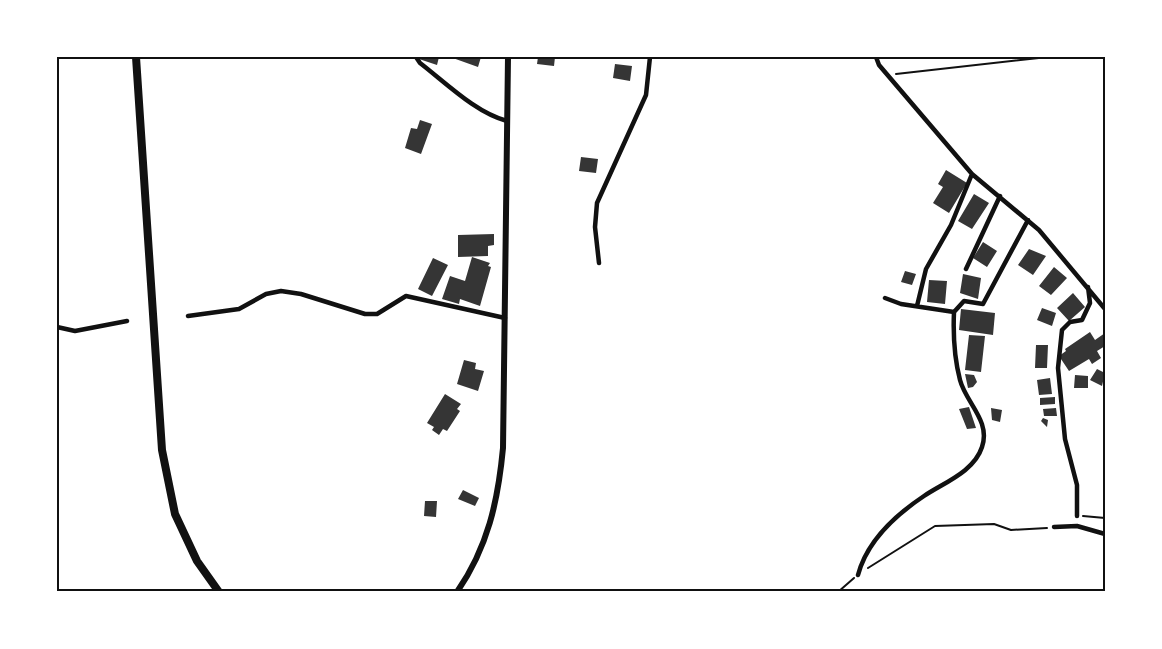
<svg xmlns="http://www.w3.org/2000/svg" width="1162" height="649" font-family="'PT Sans Narrow',sans-serif">
<style>
.building{fill:#353535}
.lines{fill:none;stroke-linecap:round;stroke-linejoin:round}
.path{stroke:#111;stroke-width:2}
.minor{stroke:#111;stroke-width:4.5}
.tertiary{stroke:#111;stroke-width:6}
.primary{stroke:#111;stroke-width:8}
.neatline{fill:none;stroke:#111;stroke-width:2}
</style>
<rect width="100%" height="100%" fill="#fff"/>
<path class="building" d="M419 57H439L437 65 419 59Z
M450 57H481L478 67Z
M538 57H555L554 66 537 64Z
M615 64 632 66 630 81 613 78Z
M420 120 432 124 421 154 405 148 411 128 417 129Z
M581 157 598 159 596 173 579 171Z
M946 170 967 183 949 213 933 203 943 187 938 184Z
M974 194 989 203 972 229 958 221Z
M494 234V245L488 246V256L458 257V235Z
M983 242 997 251 987 267 973 258Z
M1029 249 1046 256 1033 275 1018 265Z
M472 257 490 263 488 266 491 267 480 306 460 299 459 304 442 299 450 276 465 281Z
M433 258 448 265 432 296 418 289Z
M1054 267 1067 278 1051 295 1039 286Z
M905 271 916 274 912 285 901 282Z
M963 274 981 278 978 299 960 293Z
M929 280 947 281 945 304 927 302Z
M1073 293 1085 307 1069 321 1057 308Z
M1042 308 1056 313 1052 326 1037 320Z
M961 309 995 313 993 335 959 330Z
M1090 332 1095 340 1105 333V346L1097 351 1101 358 1092 364 1089 359 1069 371 1059 356 1066 351 1065 349Z
M969 335 985 336 981 372 965 370Z
M1036 345H1048L1047 368H1035Z
M464 360 476 363 475 369 484 371 478 391 457 384Z
M1097 369 1105 373 1102 386 1090 380Z
M965 374 974 375 977 382 973 387 968 388Z
M1075 375 1088 376V388H1074Z
M1050 378 1052 394 1039 395 1037 380Z
M445 394 461 404 457 409 460 411 447 431 443 429 439 435 432 430 434 427 427 423Z
M1055 397V404L1040 405V398Z
M969 407 976 428 967 429 959 409Z
M991 408 1002 410 1000 422 992 420Z
M1056 408 1057 416H1044L1043 409Z
M1043 418 1048 420 1047 427 1041 421Z
M463 490 479 498 475 506 458 499Z
M425 501H437L436 517 424 516Z"/>
<g class="lines">
<path class="path" d="M896 74 1048 57
M1083 516 1105 518
M868 568 935 526 994 524 1011 530 1047 528
M838 592 854 578"/>
<path class="minor" d="M416 57 420 63C446 83 476 113 507 121
M876 57 879 65 972 174 1039 230 1105 309
M599 263 595 227 597 203 646 95 650 57
M966 269 1000 196
M885 298 901 304 954 312
M917 306 926 269 951 225 972 174
M188 316 239 309 266 294 281 291 301 294 365 314H377L406 296 505 318
M57 327 75 331 127 321
M1077 516V485L1065 439 1058 368 1062 330 1070 322 1082 320 1090 303 1088 287
M1054 527 1077 526 1105 534
M858 575C867 541 894 516 924 496 943 483 974 472 982 447 991 421 966 403 960 380 954 357 953 335 954 312L964 301 983 304 1028 220"/>
<path class="tertiary" d="M457 592C488 547 498 501 503 448L508 57"/>
<path class="primary" d="M136 57 162 450 175 514 197 561 219 592"/>
</g>
<rect width="1162" height="649" fill="none" stroke="#ffffff" stroke-width="117"/>
<rect x="58" y="58" width="1046" height="532" class="neatline"/>
</svg>
